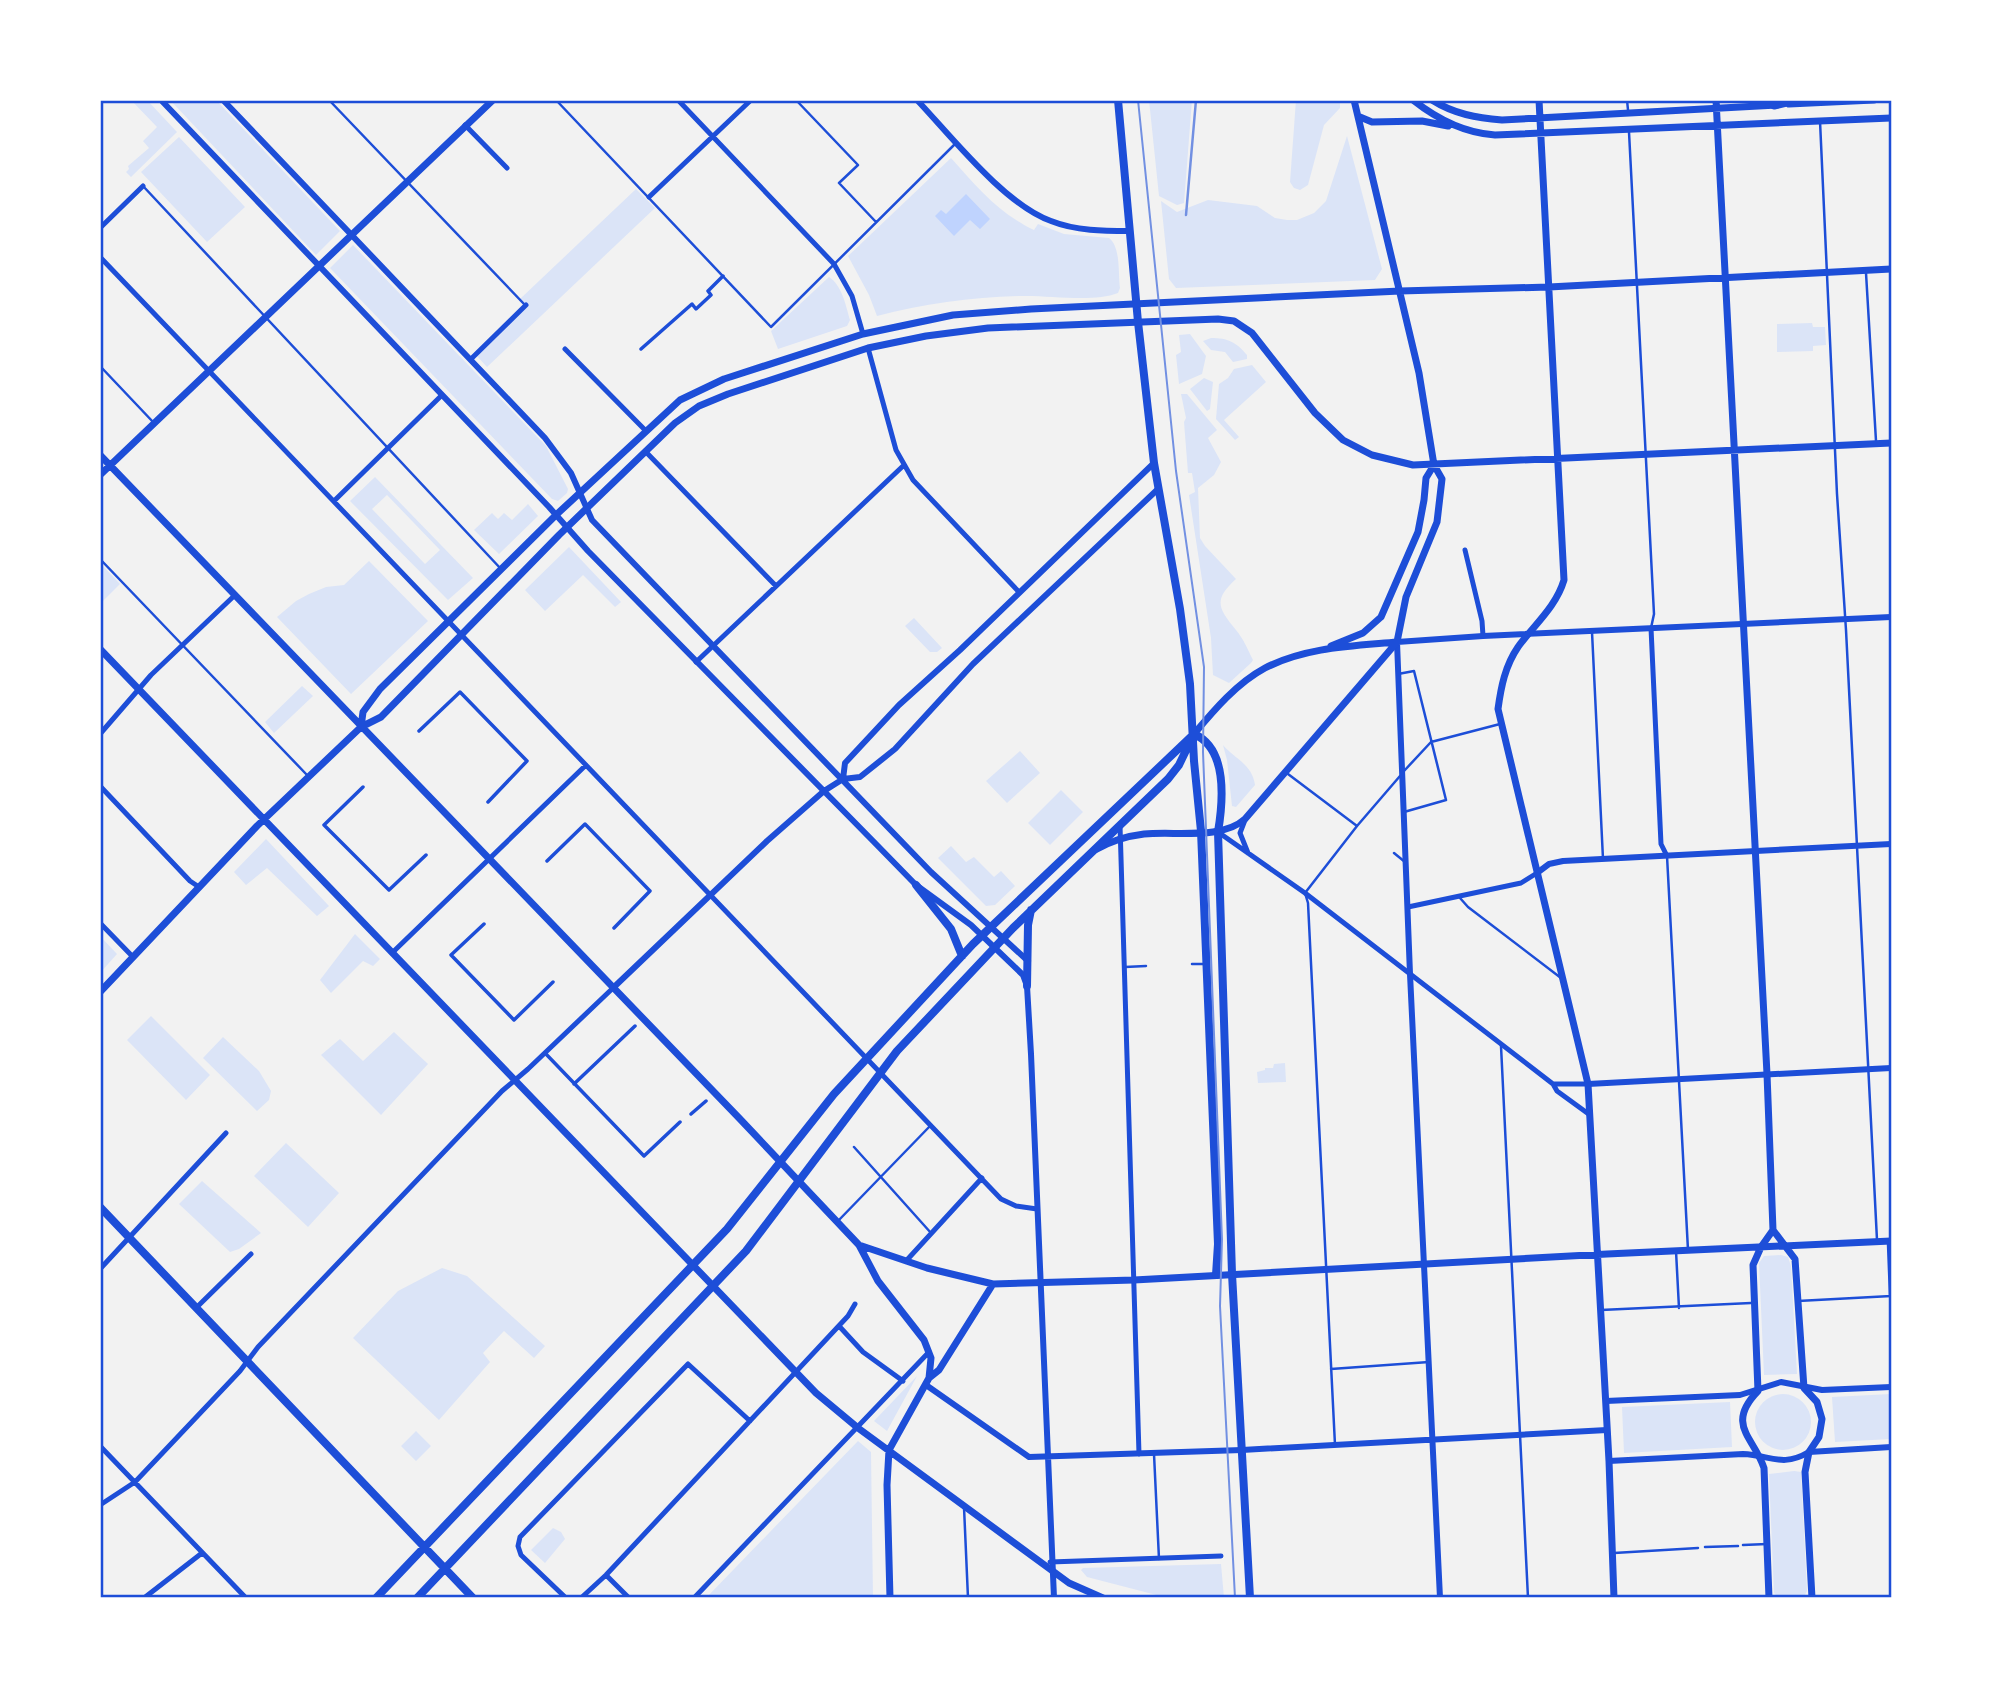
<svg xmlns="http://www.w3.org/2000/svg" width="1991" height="1698" font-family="'Source Sans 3',sans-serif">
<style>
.green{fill:#dbe4f7;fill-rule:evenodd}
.water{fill:#bfd3fe}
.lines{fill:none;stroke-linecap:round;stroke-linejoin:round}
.service{stroke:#1d4ed8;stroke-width:2.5}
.pedestrian{stroke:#1d4ed8;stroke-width:3.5}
.minor{stroke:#1d4ed8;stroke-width:5}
.tertiary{stroke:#1d4ed8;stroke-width:6}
.secondary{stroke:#1d4ed8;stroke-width:7}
.primary{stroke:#1d4ed8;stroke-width:8}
.motorway{stroke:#1d4ed8;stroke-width:9}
.tram{stroke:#7290e2;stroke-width:2}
.rail{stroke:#7290e2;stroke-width:2.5}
.neatline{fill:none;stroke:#1d4ed8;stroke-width:2.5}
</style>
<rect width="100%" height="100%" fill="#f2f2f2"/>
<path class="green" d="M131 100H147L177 132 131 177 126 172 129 169 128 166 149 148 143 141 157 127Z
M170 100H216L340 231 316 255Z
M1149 100H1192L1184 203 1177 205 1159 196Z
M1296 100H1340V108L1324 125 1308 185 1300 190 1294 188 1290 182Z
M1347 136 1382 269 1375 280 1176 288 1169 279 1161 201 1177 212 1208 200 1257 206 1275 218 1287 220H1297L1314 213 1326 201Z
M179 137 245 207 207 242 141 172Z
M951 158C978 188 997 212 1034 230L1038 224 1064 234 1109 238C1121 247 1118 274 1120 288L1118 293C1093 303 1048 295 1021 296 973 297 923 304 877 316L869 295 848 256Z
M636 189 655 208 487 367 476 355 525 308 520 299Z
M353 245 546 446 568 489 567 493 558 501 552 499 330 268Z
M829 277C842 285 846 306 850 320L847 326 778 349 771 331Z
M1812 323 1813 327H1825L1826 345 1813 346V351L1777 352V324Z
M1190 334 1206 356 1202 374 1179 384 1176 355 1181 352 1179 335Z
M1211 338C1228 338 1236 342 1247 355V359L1233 362 1225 352 1211 350 1203 341Z
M1252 365 1266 382 1224 420 1239 437 1235 440 1216 419 1219 384 1228 378 1234 369Z
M1204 378 1213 382 1210 409 1207 411 1190 389Z
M1181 394H1187L1217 430 1208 438 1221 462 1214 475 1198 488 1200 538 1205 546 1236 579C1213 600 1218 608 1236 630 1243 638 1248 650 1253 660L1251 663 1229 683 1213 675 1211 638 1189 495 1195 492 1192 473H1188L1184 422 1186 418Z
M375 477 473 578 448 600 350 501ZM387 495 440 550 425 564 372 509Z
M528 504 538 516 499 554 474 530 492 513 498 519 504 513 512 520Z
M569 547 621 602 615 607 583 575 545 611 525 590Z
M369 561 428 621 351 694 277 617 296 601 309 594 326 587 344 585Z
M100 563 120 584 100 604Z
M914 618 942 648 937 652H930L905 626Z
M302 686 313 696 274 733 265 722Z
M1223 745C1236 760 1252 764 1255 785L1236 807 1232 806 1227 760Z
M1020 751 1040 773 1007 803 986 781Z
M1061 790 1083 812 1050 845 1028 823Z
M266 839 329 906 317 916 267 868 246 885 234 872Z
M951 846 966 862 974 857 994 877 1001 871 1015 886 995 905 986 906 938 858Z
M355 934 380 959 373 966 363 961 331 993 320 980Z
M100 936 117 954 100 973Z
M151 1016 210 1075 186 1100 127 1040Z
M394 1032 428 1064 381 1115 321 1055 340 1039 363 1061Z
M223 1037 259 1071 271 1091 269 1100 257 1111 203 1058Z
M1285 1063 1286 1082 1258 1083 1257 1072 1265 1070V1068H1273L1274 1064Z
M286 1143 339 1193 308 1227 254 1176Z
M202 1181 261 1233 239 1249 230 1252 179 1204Z
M1781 1255 1788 1257 1791 1266 1797 1374 1764 1375 1759 1263 1764 1256Z
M442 1268 467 1276 545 1346 534 1358 504 1331 483 1353 490 1362 439 1420 353 1338 398 1291Z
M917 1376 887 1431 874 1421Z
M1891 1394V1439L1835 1442 1832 1397Z
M1755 1422a28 28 0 1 1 56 0a28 28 0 1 1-56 0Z
M1730 1402 1732 1447 1624 1453 1622 1407Z
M416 1431 431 1446 416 1461 401 1446Z
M858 1441 871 1452 873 1598H706Z
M1794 1471 1801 1472 1807 1591 1803 1598H1779L1774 1593 1769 1474Z
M553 1528 561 1532 565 1539 545 1563 531 1550Z
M1221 1564 1224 1598H1168L1087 1577 1081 1570 1083 1568Z"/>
<path class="water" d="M966 194 990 219 980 229 970 220 954 236 935 216 941 210 946 214Z"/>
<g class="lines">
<path class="service" d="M329 100 525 305
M556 100 771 327 956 143
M796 100 858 165 839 183 876 222
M1627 100 1628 110
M1820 121 1837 494 1846 630 1877 1240
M1629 132 1654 614 1651 628
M143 186 501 569
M1866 273 1876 441
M100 366 154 423
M100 559 307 775
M1592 632 1603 859
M1398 674 1414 671 1446 800 1404 812
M1404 771 1431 742 1500 724
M1288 774 1357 826
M1394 853 1405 862
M1667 856 1688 1250
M1460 898 1468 907 1561 978
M1192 964H1206
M1125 967 1146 966
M1501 1046 1528 1598
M854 1147 931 1233
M838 1221 931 1125
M1888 1244 1890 1296
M1676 1251 1679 1308
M1798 1301 1891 1296
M1601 1310 1751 1303
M1331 1369 1429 1362
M1335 1445 1308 903 1305 893 1357 826 1400 776
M1154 1454 1159 1559
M964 1507 968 1598
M1743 1545 1767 1544
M1705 1547 1738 1546
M1614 1553 1698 1548"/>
<path class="pedestrian" d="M641 349 692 304 696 309 711 295 708 291 723 276
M419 731 460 692 527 761 488 802
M363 787 324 825 389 890 426 855
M547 861 585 824 650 891 614 928
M484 924 451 955 514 1020 553 982
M545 1053 644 1156 680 1122
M574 1084 635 1026
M691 1114 706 1101"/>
<path class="minor" d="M678 100 834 264 852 296 863 334
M465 125 507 168
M649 197 751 100
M100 228 143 186
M100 257 1001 1199 1016 1206 1037 1209
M868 348 896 450 913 480 1019 592
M565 349 645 430
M471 359 526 305
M645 451 776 586
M334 501 442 395
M1465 550 1482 621 1483 636
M1651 628 1661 844 1667 856
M696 662 903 466
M100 734 151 675 235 595
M100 786 190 881 199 887
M1245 820 1240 833 1248 853
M1120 825 1139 1454
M1218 832 1305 893 1553 1084 1557 1091 1590 1115
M1408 907 1521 883 1537 873
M100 923 133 957
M392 953 586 765
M1553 1084H1588
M906 1261 982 1178
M100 1269 226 1133
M196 1308 251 1254
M839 1326 863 1352 903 1381
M100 1446 246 1598
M100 1505 135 1482 240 1371 258 1347 502 1091 528 1069 613 988
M1050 1562 1221 1556
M606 1575 629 1598
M144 1598 202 1553
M566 1598 521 1555 518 1546 520 1537 688 1364 750 1421
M581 1598 606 1575 848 1316 855 1304
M694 1598 929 1352"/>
<path class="tertiary" d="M161 100 549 507 588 551 874 842 916 885 971 925 1023 975 1027 986 1031 1054 1054 1598
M223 100 545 438 571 473 592 520 931 872 1028 961
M917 100C951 136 1005 205 1051 221 1076 231 1104 231 1130 231
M843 779 845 763 899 705 960 650 1154 463
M1537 873 1549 864 1563 861 1891 844
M613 988 767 841 824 791 843 779 860 777 895 749 973 664 1158 489
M1588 1084 1891 1068
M926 1385 1029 1457 1242 1450 1607 1430
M1606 1401 1740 1395 1781 1382 1822 1390 1891 1387
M1609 1461 1743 1454C1770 1455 1782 1468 1809 1452L1891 1447
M1440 1598 1410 974 1397 642 1483 636 1891 617"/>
<path class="secondary" d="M1354 100 1419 373 1434 465 1442 479 1437 522 1406 597 1397 642
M1413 100C1437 119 1464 133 1495 135L1891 118
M1432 100C1454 114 1477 118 1502 120L1777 105
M1539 100 1564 580C1556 607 1534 625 1518 647 1505 666 1501 687 1498 709L1588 1084 1609 1461 1614 1598
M1716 100 1767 1074 1773 1230
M1789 104 1874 100
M1360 117 1372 122 1422 121 1448 126
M100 455 740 1119 859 1245 878 1281 924 1340 931 1358 929 1378
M100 475 493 100
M1331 646 1363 633 1381 617 1418 532 1424 500 1426 478 1434 465
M100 649 816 1393 858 1428 1069 1583 1103 1598
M361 727 363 712 380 689 556 515 680 400 724 379 863 334 953 315 1031 309 1400 291 1549 287 1891 269
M1194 734C1214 710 1237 683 1265 668 1306 647 1353 646 1397 642
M1097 849C1111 841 1128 836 1144 834 1175 831 1222 840 1245 819L1397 642
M100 992 257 826 361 727 381 717 559 535 675 423 699 406 728 394 868 348 926 336 988 328 1218 319 1234 321 1252 333 1315 413 1343 440 1372 455 1413 465 1891 443
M1773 1230 1795 1259 1804 1388 1817 1402 1822 1419 1819 1437 1809 1452 1805 1472 1812 1598
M859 1245 927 1268 993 1284 1134 1280 1607 1254 1891 1241
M890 1598 887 1485 889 1450 929 1378 939 1370 993 1284
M1769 1598 1764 1468C1754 1437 1725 1425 1758 1391L1753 1265 1761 1247 1773 1230"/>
<path class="primary" d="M1118 100 1138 322 1154 463 1180 609 1190 684 1194 761 1201 831 1218 1244 1216 1275
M1194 734C1228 749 1223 802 1218 832L1232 1274 1250 1598
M916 885 951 929 962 956
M1027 986 1028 925 1031 910
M100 1207 473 1598
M376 1598 727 1229 834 1094 973 944 1194 734
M417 1598 746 1251 897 1051 1013 928 1168 779 1179 765 1191 740"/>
<path class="motorway" d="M1774 105 1795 100"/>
<path class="tram" d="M1138 100 1176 471 1204 667 1203 752 1222 1239 1220 1306 1235 1598"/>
<path class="rail" d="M1186 215 1196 100"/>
</g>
<rect width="1991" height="1698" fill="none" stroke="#ffffff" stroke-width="203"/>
<rect x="102" y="102" width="1788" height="1494" class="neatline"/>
</svg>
